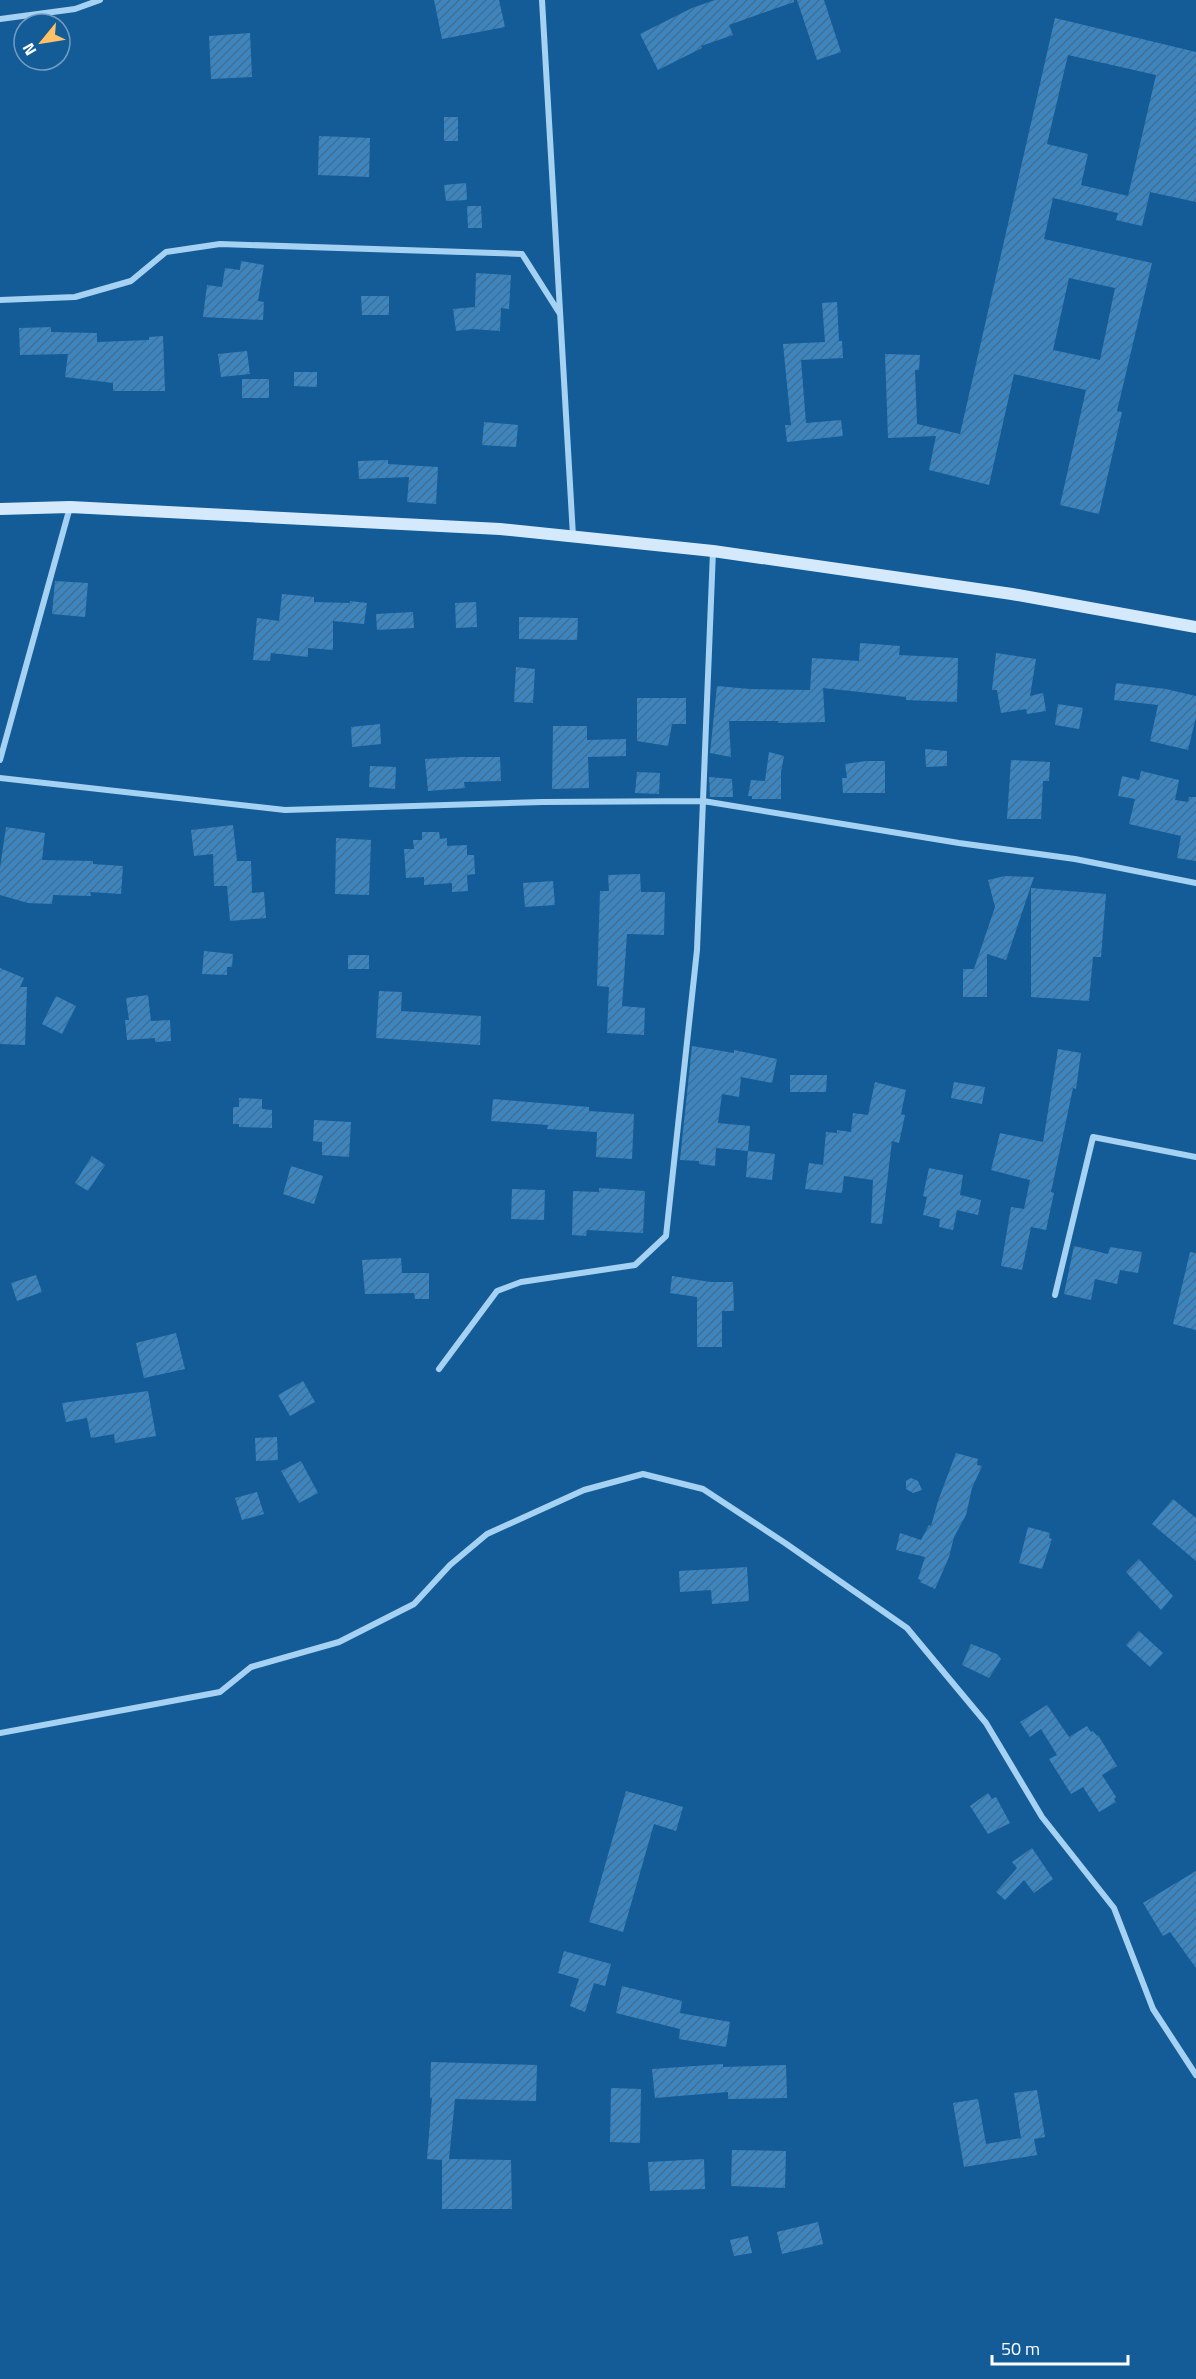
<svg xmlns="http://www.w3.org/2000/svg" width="1196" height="2379" font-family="'Titillium Web',sans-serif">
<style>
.building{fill:url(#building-hatch);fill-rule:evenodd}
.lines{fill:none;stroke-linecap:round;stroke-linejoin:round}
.minor{stroke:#a5d1f2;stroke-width:6}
.secondary{stroke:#d4eafc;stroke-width:12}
</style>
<defs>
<pattern id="building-hatch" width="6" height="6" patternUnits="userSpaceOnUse" patternTransform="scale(1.5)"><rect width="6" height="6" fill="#3d85be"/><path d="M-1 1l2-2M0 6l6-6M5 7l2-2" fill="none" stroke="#436e90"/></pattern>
</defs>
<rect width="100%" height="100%" fill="#145c97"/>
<path class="building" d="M434 0H499L505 27 442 39Z
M715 0H794V2L729 25 733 35 701 46 702 48 658 70 640 34 692 8Z
M797 0H824L841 52 817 60Z
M1055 18 1196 52V202L1150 192 1142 226 1116 220 1118 213 1053 198 1044 239 1152 263 1117 411 1122 412 1099 514 1060 505 1086 390 1014 374 989 485 929 470 936 436 888 438 885 354 920 355 919 370H915L917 424 960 434ZM1068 55 1156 75 1128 196 1081 185 1088 154 1047 144ZM1069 278 1115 288 1100 360 1053 350Z
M250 33 252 77 211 79 209 36Z
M444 117H458V141H444Z
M319 136 370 138 369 177 318 175Z
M466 183 467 200 446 201 444 185Z
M467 206H481L482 228H468Z
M241 261 264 265 258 301 264 302 263 320 203 317 207 285 222 287 225 268 240 270Z
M476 273 511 275 509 309 501 308 500 331 472 329 456 331 453 309 475 307Z
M361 296H389V315H362Z
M837 302 839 341H842L843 358 801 360 806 423 841 420 843 436 787 442 785 425H791L783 344 825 342 822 303Z
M51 327V332L97 333V342L149 340V337L163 336 165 391H113V383L65 377 68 354 20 355 19 328Z
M247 351 250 374 221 377 218 354Z
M294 372H317V387L294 386Z
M242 379H269V398H242Z
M484 422 518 425 516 447 482 445Z
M388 460V464L438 467 436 504 407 502 409 477 359 479 358 461Z
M55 581 88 583 85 617 52 614Z
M282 594 314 597V602L350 603V601L367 603 364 624 333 621V650L308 648V657L271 653 270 661 253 660 257 618 279 621Z
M476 602 477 627 456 628 455 603Z
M413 612 414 628 377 630 376 614Z
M519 617 578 618 577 640 519 639Z
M860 643 900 646 899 655 958 658 957 702 906 700V697L823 688 825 722 778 723 779 721H729L731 757 710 753 717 686 750 689 810 690 812 658 859 661Z
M996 653 1036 659 1030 696 1043 693 1046 711 1027 714 1026 709 1001 713 997 690H992Z
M516 667 535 669 533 703 514 702Z
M1116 683 1166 689 1196 696V717L1188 750 1150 741 1158 705 1114 700Z
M637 698H686V724H672L668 746 637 741Z
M1058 704 1083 708 1079 729 1055 725Z
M380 724 381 744 352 747 351 727Z
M553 726H587V740L626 739V756L588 757 589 788 552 789Z
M925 749 947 751V766L926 767Z
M769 752 784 756 781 772V799H752V796H748L751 780 765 781Z
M462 757H500L501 781 464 782 465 788 428 791 425 759Z
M1011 760 1050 762 1049 781H1043L1041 819H1007Z
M866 761H885V793H843L842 778H847L845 764Z
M370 766 396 767 395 789 369 787Z
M1141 771 1179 780 1175 800 1188 802 1189 797H1196V861L1177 858 1181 836 1129 824 1135 799 1118 796 1122 776 1139 780Z
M637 772 660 773 659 794 635 793Z
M709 777 732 779 733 797H710Z
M233 825 237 861H251L252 893 264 892 266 918 230 921 227 886H214L213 854 194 856 191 830Z
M6 827 45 833 42 860 93 861V864L123 866 121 894 90 892 91 896 53 895 52 904 28 903 0 895V868Z
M422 832H439L440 839 447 838V846L467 845V855H474L475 874 467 875 468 891 452 892V883L424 885V877L406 878 404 849H414L413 840H422Z
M336 838 371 840 369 895 335 894Z
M640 874 641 892H665L664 935 627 934 622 1006 645 1008 644 1035 607 1033 609 987 597 986 600 891H609L608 875Z
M1005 876 1034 877 1006 960 987 954V997H963V969H974L995 907 988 880Z
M553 881 555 905 525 907 523 883Z
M1031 888 1106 894 1101 957H1093L1089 1001 1031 997Z
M204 951 233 954 232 967H227V975L202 974Z
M348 955H369V969H348Z
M0 968 24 978 20 987H27L25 1045 0 1044Z
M379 991 402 992 401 1011 481 1016 480 1045 376 1038Z
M148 995 151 1021 170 1020 171 1041 155 1042V1038L127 1040 125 1020H129L126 998Z
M56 996 76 1006 62 1034 42 1024Z
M692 1046 734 1053V1050L777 1059 772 1083 741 1077 739 1097 722 1094 718 1123 750 1126 748 1151 716 1148 715 1166 699 1164V1161L680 1160Z
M1058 1049 1081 1053 1076 1089 1073 1088 1051 1192 1054 1193 1046 1230 1031 1227 1022 1270 1001 1266 1011 1207 1024 1209 1030 1180 991 1170 1000 1133 1043 1142Z
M790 1075H827L826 1092H790Z
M875 1082 906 1090 901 1114 905 1115 899 1143 892 1141 882 1224 871 1223 873 1180 844 1176 842 1193 805 1189 809 1163 823 1165 826 1132 837 1133V1130L851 1132 853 1113 868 1115Z
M954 1082 985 1087 982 1104 951 1098Z
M239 1098 262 1099V1109L272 1110V1128L239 1127V1124H233V1107H239Z
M493 1099 589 1107V1111L634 1114 632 1159 596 1157 597 1132 547 1129 548 1125 491 1121Z
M314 1120 351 1122 349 1157 322 1155V1142L313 1141Z
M748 1151 775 1154 772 1180 746 1177Z
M92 1156 105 1165 88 1191 75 1183Z
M291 1166 323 1176 314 1204 283 1194Z
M929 1168 963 1175 960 1195 981 1200 978 1215 957 1210 953 1230 939 1227 940 1219 923 1215 927 1197 923 1196Z
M599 1188 645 1191 643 1233 587 1230 586 1236 572 1235 573 1191 599 1192Z
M512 1189 545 1190 544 1220 511 1219Z
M1074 1246 1108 1254 1110 1247 1142 1252 1138 1273 1120 1270 1117 1284 1095 1279 1091 1300 1064 1294Z
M1190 1252 1196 1253V1330L1173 1324Z
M401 1258 402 1273H429V1299H415L414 1293 365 1294 362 1260Z
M36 1275 42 1292 17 1301 11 1283Z
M672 1276 711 1282H733L734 1311H722V1347H697V1297L670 1293Z
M176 1333 185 1369 144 1378 136 1343Z
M303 1381 315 1402 290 1416 278 1395Z
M148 1391 156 1436 115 1443 114 1434 91 1438 87 1418 66 1422 62 1403Z
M277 1437 278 1460 256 1461 255 1438Z
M956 1453 978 1459 977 1465 982 1466 972 1488 966 1515 954 1537 949 1557 935 1589 920 1582 921 1580 918 1579 925 1557 896 1550 900 1533 921 1540 929 1525 931 1526 938 1501Z
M301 1461 318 1493 299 1503 281 1471Z
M911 1478 918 1481 922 1490 913 1493 906 1489V1481Z
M257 1492 264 1514 242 1520 235 1498Z
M1173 1499 1196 1518V1561L1152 1524Z
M1028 1527 1050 1533 1049 1538 1052 1539 1042 1569 1019 1563Z
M1139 1559 1173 1596 1161 1610 1126 1572Z
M747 1567 749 1601 712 1604 711 1590 680 1592 679 1571Z
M1139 1631 1163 1653 1150 1667 1126 1645Z
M971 1644 997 1654 1001 1659 989 1678 962 1665Z
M1047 1705 1069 1737 1087 1726 1091 1732 1093 1731 1097 1736 1098 1735 1117 1766 1102 1775 1116 1797 1114 1799 1116 1802 1099 1812 1083 1787 1071 1794 1049 1759 1057 1755 1041 1729 1030 1737 1020 1722Z
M626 1791 683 1807 676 1831 654 1824 623 1932 589 1922Z
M988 1793 992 1799 996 1797 1010 1823 988 1834 970 1806Z
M1032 1848 1053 1879 1034 1893 1024 1880 1005 1900 996 1892 1017 1868 1012 1862Z
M1196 1871V1968L1170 1932 1163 1936 1143 1903Z
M564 1951 611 1964 605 1986 594 1983 585 2012 570 2006 579 1979 558 1973Z
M622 1986 682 2001 680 2013 730 2022 726 2047 679 2039 680 2029 616 2013Z
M431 2062 537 2065 536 2101 455 2099 449 2159 511 2160 512 2209H442V2160L427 2159 432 2098H430Z
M723 2064V2067L786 2065 787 2098 728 2099V2092L655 2098 652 2069Z
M611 2088 641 2089 640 2143 610 2142Z
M1037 2090 1045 2137 1034 2139 1037 2155 964 2167 953 2103 978 2099 986 2144 1021 2138 1014 2093Z
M732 2150 786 2151 785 2188 731 2186Z
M704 2159 705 2189 650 2191 648 2162Z
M818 2222 823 2244 782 2254 777 2232Z
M748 2236 752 2253 734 2256 730 2240Z"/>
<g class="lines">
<path class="minor" d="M542 0 573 536
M0 19 75 9 100 0
M0 300 75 297 131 281 166 252 220 244 522 254 560 314
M0 760 70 507
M0 778 285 810 542 802 703 801 959 843 1075 859 1196 883
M1055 1295 1093 1137 1196 1157
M439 1369 497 1291 521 1282 635 1265 666 1236 697 950 713 551
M0 1733 220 1692 251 1667 339 1642 414 1604 450 1565 487 1534 584 1490 643 1474 703 1489 785 1543 907 1628 986 1723 1042 1817 1114 1908 1153 2009 1196 2075"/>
<path class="secondary" d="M0 509 70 507 500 529 713 551 1012 594 1196 627"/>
</g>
<g transform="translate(42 42) rotate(240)"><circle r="28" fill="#145c97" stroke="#729dc1" stroke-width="1.5"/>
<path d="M0-4.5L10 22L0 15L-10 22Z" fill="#ffc266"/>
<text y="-9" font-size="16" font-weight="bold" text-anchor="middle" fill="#ffffff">N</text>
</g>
<path d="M992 2355v9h136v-9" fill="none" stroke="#ffffff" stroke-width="3"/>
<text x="1001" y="2355" font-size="18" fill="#ffffff" stroke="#145c97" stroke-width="4.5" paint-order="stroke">50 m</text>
</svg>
